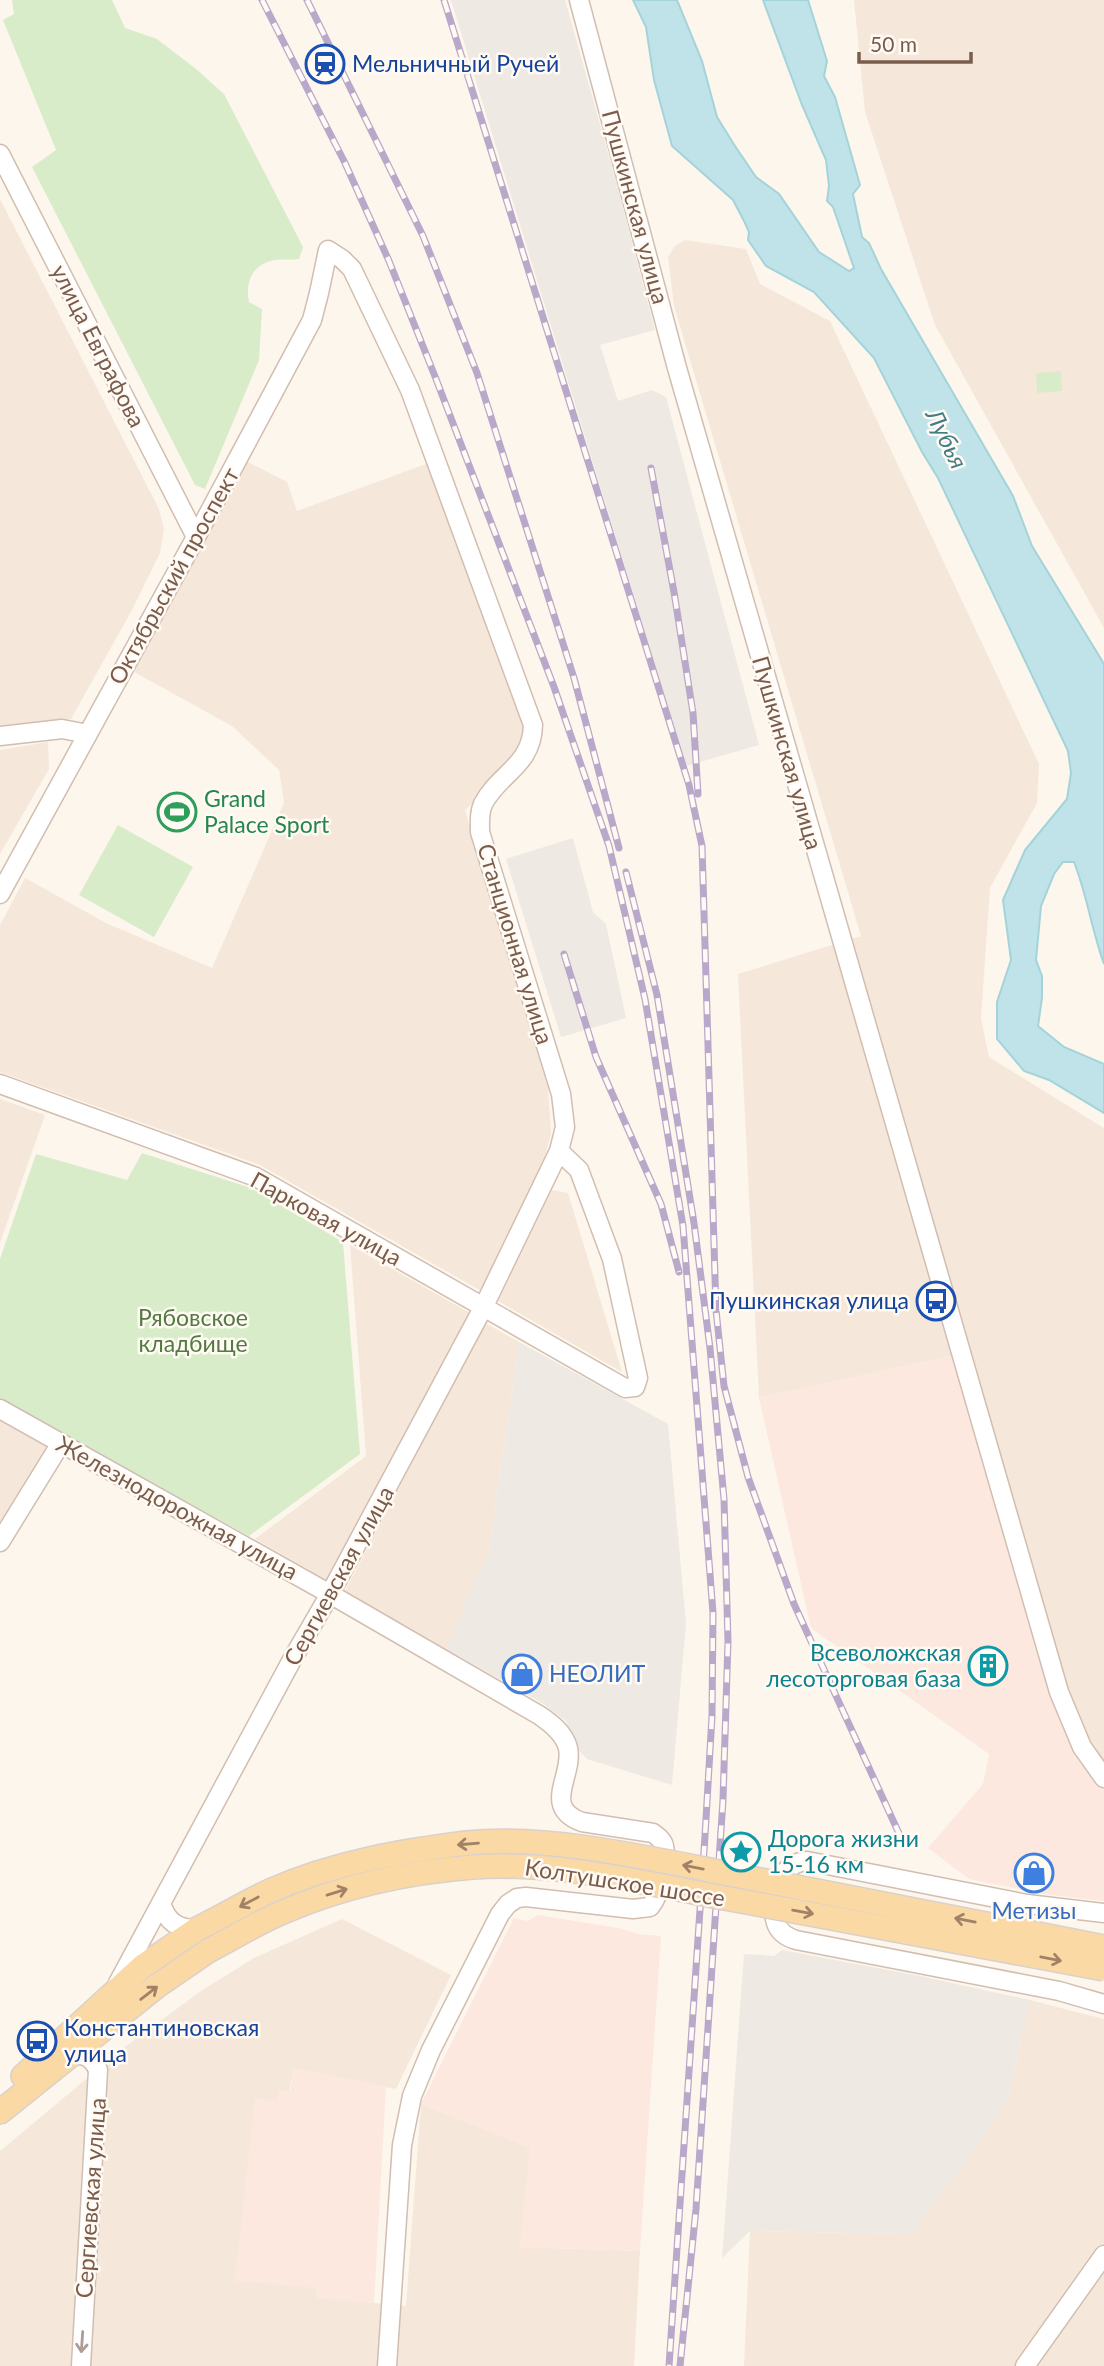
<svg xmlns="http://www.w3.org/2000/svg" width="1104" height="2366" font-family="Lato,sans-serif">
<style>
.residential{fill:#f5e8da}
.commercial{fill:#fde8e0}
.industrial{fill:#efe9e4}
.green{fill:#d8ecc9}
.water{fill:#bfe3e8;stroke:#a5d3da;stroke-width:2}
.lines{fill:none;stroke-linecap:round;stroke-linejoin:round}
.minor-casing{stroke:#d1beb0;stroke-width:21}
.major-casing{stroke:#dad1cd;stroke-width:26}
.minor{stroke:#fff;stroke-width:18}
.major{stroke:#fbd9a5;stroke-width:23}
.rail-casing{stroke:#b9a8c9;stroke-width:7}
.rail{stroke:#fffaf3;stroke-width:4.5;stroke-dasharray:13;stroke-linecap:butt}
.major-bridge-casing{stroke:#dad1cd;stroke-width:26;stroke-linecap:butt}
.major-bridge{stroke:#fbd9a5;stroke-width:23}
.oneway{stroke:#a18267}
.oneway2{stroke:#af9d94}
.labels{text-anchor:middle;stroke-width:5;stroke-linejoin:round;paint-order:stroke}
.transit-label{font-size:23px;fill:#164399;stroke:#fffaf3;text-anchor:start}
.street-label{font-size:23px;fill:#7a5c4d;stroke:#fffaf3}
.leisure-label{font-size:23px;fill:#27864d;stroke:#fffaf3;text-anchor:start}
.park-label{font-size:23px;fill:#537a41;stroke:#fffaf3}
.culture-label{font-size:23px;fill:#0d838f;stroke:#fffaf3;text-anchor:end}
.shop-label{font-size:23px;fill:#366cbe;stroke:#fffaf3;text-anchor:start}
.water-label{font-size:24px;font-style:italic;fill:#437c86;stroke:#fffaf3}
</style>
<rect width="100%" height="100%" fill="#fdf6ec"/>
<path class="residential" d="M854 0H1104V628L935 325 865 112Z
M0 199 159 509 164 529 160 553 132 610 71 719 0 728Z
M685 240 746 249 760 284 830 321 1039 764 1037 803 990 888 981 1018 989 1057 1104 1128V1762L1096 1754 1075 1717 969 1352 759 1398 738 974 861 936 674 306 668 257 675 246Z
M244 460 287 482 297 511 429 463 527 725 519 752 487 790 465 810 548 1087 551 1133 542 1169 481 1291 260 1165 0 1072V925L25 878 106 923 212 968 284 803 279 770 232 726 134 672Z
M48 742 49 769 0 854V750Z
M0 1099 45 1115 0 1243Z
M552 1190 568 1193 622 1372 498 1301Z
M350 1245 470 1313 327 1580 255 1539 366 1456Z
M485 1323 519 1342 489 1549 446 1649 345 1591Z
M0 1416 52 1443 0 1524Z
M342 1919 451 1975 396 2089 294 2069 289 2092 317 2288 316 2297 406 2306 421 2104 531 2148 520 2247 640 2251 634 2366H0V2151L122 2049 201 1991 254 1958Z
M1030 2000 1104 2019V2366H744L750 2231 912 2234 1007 2103Z"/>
<path class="commercial" d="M969 1352 1085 1766 1104 1789V1901L1044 1894 969 1879 928 1848 983 1784 989 1754 811 1628 759 1398Z
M538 1915 618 1928 639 1934 661 1936 640 2251 520 2247 530 2148 421 2104 514 1918 528 1921Z
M294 2068 386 2087 374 2303 316 2298 317 2288 235 2281 255 2098 277 2102 279 2090 290 2092Z"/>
<path class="industrial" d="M451 0H565L616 181 655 330 600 345 618 401 652 390 666 397 759 745 686 766Z
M573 838 593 912 606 924 626 1018 561 1037 506 859Z
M519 1342 668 1424 686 1623 672 1785 587 1759 577 1749 566 1721 542 1703 446 1649 489 1549Z
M782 1950 920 1976 1030 2000 1007 2103 912 2234 750 2231 722 2258 744 1954 774 1956Z"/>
<path class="green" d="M12 0H112L125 28 157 39 196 69 224 94 303 247 299 259C290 261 279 258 271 261 251 266 245 285 249 302L262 309 259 360 205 489 195 485 32 167 56 150 3 20 14 14Z
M1061 371 1062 391 1037 393 1036 373Z
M118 825 193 867 154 937 79 895Z
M142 1153 251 1188 343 1242 360 1454 249 1536 0 1400V1259L36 1154 127 1180Z"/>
<path class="water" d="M633 0H677L702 61 717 117 735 146 756 177 779 194 819 252 849 271 854 268 833 207 827 201 829 186 826 160 802 105 763 0H808L827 61 824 76 835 97 860 185 853 194 862 237 869 243 881 269 1013 496 1032 546 1104 664V964C1092 931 1087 895 1074 862H1063L1054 874 1041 906 1036 960 1042 976V998L1038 1026 1064 1047 1104 1064V1113L1049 1080 1024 1071 997 1039V1002L1011 960 1003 900 1025 850 1067 799 1071 773 1068 751 938 478 922 452 874 358 814 292 766 266 748 240 749 232 745 223 733 200 672 146 654 80 646 27Z"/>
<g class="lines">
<defs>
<path id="minor" d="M579 0 677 368 1059 1692 1082 1747 1104 1778
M0 154 196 537
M0 736 62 729 88 734
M0 894 196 537 312 320 319 293 328 250 342 259 352 269 410 390 533 725C532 766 499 773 483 804 479 813 480 822 480 832L561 1094 565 1127 559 1151 579 1170 612 1259 638 1378 635 1387 625 1388 256 1177 0 1084
M0 1409 330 1594 539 1715C551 1723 564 1733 568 1748 574 1776 541 1807 582 1822L653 1833C658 1837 663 1840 664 1846 668 1864 661 1893 650 1907L633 1909 526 1897 517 1898 508 1904 500 1914 431 2050 412 2096 402 2145 387 2366
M0 1542 61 1443
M161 1903C167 1922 177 1929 197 1929
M1104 1913 1027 1904 807 1861C786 1863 780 1877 776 1895 772 1916 773 1933 796 1940L1059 1991 1104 2004
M118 1983 294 1656 330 1594 483 1308 559 1151
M66 2058C81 2052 91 2055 98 2070L81 2366
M1025 2366 1104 2255"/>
<path id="major" d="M23 2076 143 1966 197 1929
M0 2112 157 1986 208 1951"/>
</defs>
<use href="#minor" class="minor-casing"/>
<use href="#major" class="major-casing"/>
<use href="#minor" class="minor"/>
<use href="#major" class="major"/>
<defs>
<path id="rail" d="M262 0 345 163 389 261 436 379 554 687 609 846 645 999 683 1226 713 1613 712 1716 705 1836 669 2366
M307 0 423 236 477 373 574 678 619 848
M444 0 689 785 702 846 716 1310 724 1386 748 1477 794 1604 902 1840
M651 468 674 592 693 713 698 794
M626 872 657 995 694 1223 710 1348 724 1499 728 1641 723 1800 696 2209 680 2366
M564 954 596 1057 661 1204 679 1272"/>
</defs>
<use href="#rail" class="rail-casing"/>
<use href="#rail" class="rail"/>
<defs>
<path id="major-bridge" d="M197 1929C221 1917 246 1902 272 1890 333 1863 401 1851 467 1843 551 1834 661 1861 745 1877 865 1900 984 1924 1104 1947
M208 1951C233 1938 257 1923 283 1912 343 1886 408 1872 473 1867 557 1861 647 1884 730 1899 854 1922 979 1945 1104 1969"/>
</defs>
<use href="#major-bridge" class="major-bridge-casing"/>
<use href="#major-bridge" class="major-bridge"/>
</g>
<defs><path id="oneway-shaft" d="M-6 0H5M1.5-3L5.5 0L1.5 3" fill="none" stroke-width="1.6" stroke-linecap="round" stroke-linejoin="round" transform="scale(1.75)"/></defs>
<g class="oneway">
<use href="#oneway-shaft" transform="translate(468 1844) rotate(175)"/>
<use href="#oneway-shaft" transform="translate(693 1867) rotate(-169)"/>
<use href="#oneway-shaft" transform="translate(337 1892) rotate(-17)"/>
<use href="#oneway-shaft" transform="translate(249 1902) rotate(152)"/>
<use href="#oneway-shaft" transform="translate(803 1912) rotate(10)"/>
<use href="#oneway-shaft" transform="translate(965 1920) rotate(-169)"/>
<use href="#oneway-shaft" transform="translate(1051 1959) rotate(11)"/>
<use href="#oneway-shaft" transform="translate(149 1993) rotate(-38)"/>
</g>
<use class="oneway2" href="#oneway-shaft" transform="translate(82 2342) rotate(94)"/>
<defs>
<symbol id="station-ring" viewBox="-11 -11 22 22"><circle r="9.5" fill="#fffaf3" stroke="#1a4fb4" stroke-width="1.5"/><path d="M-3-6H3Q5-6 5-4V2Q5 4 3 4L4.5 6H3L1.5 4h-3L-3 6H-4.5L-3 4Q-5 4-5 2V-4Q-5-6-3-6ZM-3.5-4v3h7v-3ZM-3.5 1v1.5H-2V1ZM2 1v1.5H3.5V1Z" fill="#1a4fb4"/></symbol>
<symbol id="stadium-ring" viewBox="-11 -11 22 22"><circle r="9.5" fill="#fffaf3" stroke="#2e9e5b" stroke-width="1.5"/><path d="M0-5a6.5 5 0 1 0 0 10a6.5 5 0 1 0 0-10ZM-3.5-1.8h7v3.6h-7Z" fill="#2e9e5b"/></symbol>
<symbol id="bus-ring" viewBox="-11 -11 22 22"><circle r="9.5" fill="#fffaf3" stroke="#1a4fb4" stroke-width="1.5"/><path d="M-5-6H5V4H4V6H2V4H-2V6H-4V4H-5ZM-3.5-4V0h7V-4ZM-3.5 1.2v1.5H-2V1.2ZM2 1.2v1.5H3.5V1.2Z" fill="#1a4fb4"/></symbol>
<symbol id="building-ring" viewBox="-11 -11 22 22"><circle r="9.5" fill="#fffaf3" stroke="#0f9aa8" stroke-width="1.5"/><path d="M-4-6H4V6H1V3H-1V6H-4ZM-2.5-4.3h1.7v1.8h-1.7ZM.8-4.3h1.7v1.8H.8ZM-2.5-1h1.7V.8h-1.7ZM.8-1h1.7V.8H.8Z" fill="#0f9aa8"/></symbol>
<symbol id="shop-ring" viewBox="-11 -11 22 22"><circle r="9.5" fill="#fffaf3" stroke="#3f7fe0" stroke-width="1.5"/><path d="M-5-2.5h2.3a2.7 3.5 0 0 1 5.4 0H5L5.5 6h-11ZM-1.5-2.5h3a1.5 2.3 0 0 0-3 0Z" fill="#3f7fe0"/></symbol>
<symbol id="sight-ring" viewBox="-11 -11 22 22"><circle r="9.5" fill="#fffaf3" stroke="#0f9aa8" stroke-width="1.5"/><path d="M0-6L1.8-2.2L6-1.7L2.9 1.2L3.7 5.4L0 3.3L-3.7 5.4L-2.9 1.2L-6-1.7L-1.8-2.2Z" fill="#0f9aa8"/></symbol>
</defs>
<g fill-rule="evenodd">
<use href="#station-ring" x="303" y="42" width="44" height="44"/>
<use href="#stadium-ring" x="155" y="790" width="44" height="44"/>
<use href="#bus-ring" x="914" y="1279" width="44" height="44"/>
<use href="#building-ring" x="966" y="1644" width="44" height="44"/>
<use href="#shop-ring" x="500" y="1652" width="44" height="44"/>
<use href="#sight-ring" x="719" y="1830" width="44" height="44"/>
<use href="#shop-ring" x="1012" y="1851" width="44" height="44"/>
<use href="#bus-ring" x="15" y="2019" width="44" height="44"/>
</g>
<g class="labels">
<g class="transit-label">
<text x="352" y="72">Мельничный Ручей</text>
<text x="909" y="1309" text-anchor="end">Пушкинская улица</text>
<text x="64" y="2036">Константиновская<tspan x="64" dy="26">улица</tspan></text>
</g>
<g class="street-label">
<text transform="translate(635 207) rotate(75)" y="8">Пушкинская улица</text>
<text transform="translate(98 346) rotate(63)" y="8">улица Евграфова</text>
<text transform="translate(174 576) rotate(-61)" y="8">Октябрьский проспект</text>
<text transform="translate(787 753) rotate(74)" y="8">Пушкинская улица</text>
<text transform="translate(515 944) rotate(73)" y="8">Станционная улица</text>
<text transform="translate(326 1219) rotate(29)" y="8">Парковая улица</text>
<text transform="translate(177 1508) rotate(29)" y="8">Железнодорожная улица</text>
<text transform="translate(339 1576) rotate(-61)" y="8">Сергиевская улица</text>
<text transform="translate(625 1883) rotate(9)" y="8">Колтушское шоссе</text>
<text transform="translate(91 2198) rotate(-86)" y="8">Сергиевская улица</text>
</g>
<g class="leisure-label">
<text x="204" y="807">Grand<tspan x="204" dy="26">Palace Sport</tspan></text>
</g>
<g class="park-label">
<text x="193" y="1326">Рябовское<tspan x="193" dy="26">кладбище</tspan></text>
</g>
<g class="culture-label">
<text x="961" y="1661">Всеволожская<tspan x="961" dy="26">лесоторговая база</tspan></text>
<text x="768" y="1847" text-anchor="start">Дорога жизни<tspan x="768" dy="26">15-16 км</tspan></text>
</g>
<g class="shop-label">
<text x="549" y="1682">НЕОЛИТ</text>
<text x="1034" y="1919" text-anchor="middle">Метизы</text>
</g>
<g class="water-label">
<text transform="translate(946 439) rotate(64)" y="8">Лубья</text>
</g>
</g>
<path d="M859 52v10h112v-10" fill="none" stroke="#7a5c4d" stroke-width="3.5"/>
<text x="870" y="52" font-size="21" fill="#7a5c4d" stroke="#fffaf3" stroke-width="5" paint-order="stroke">50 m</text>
</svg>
